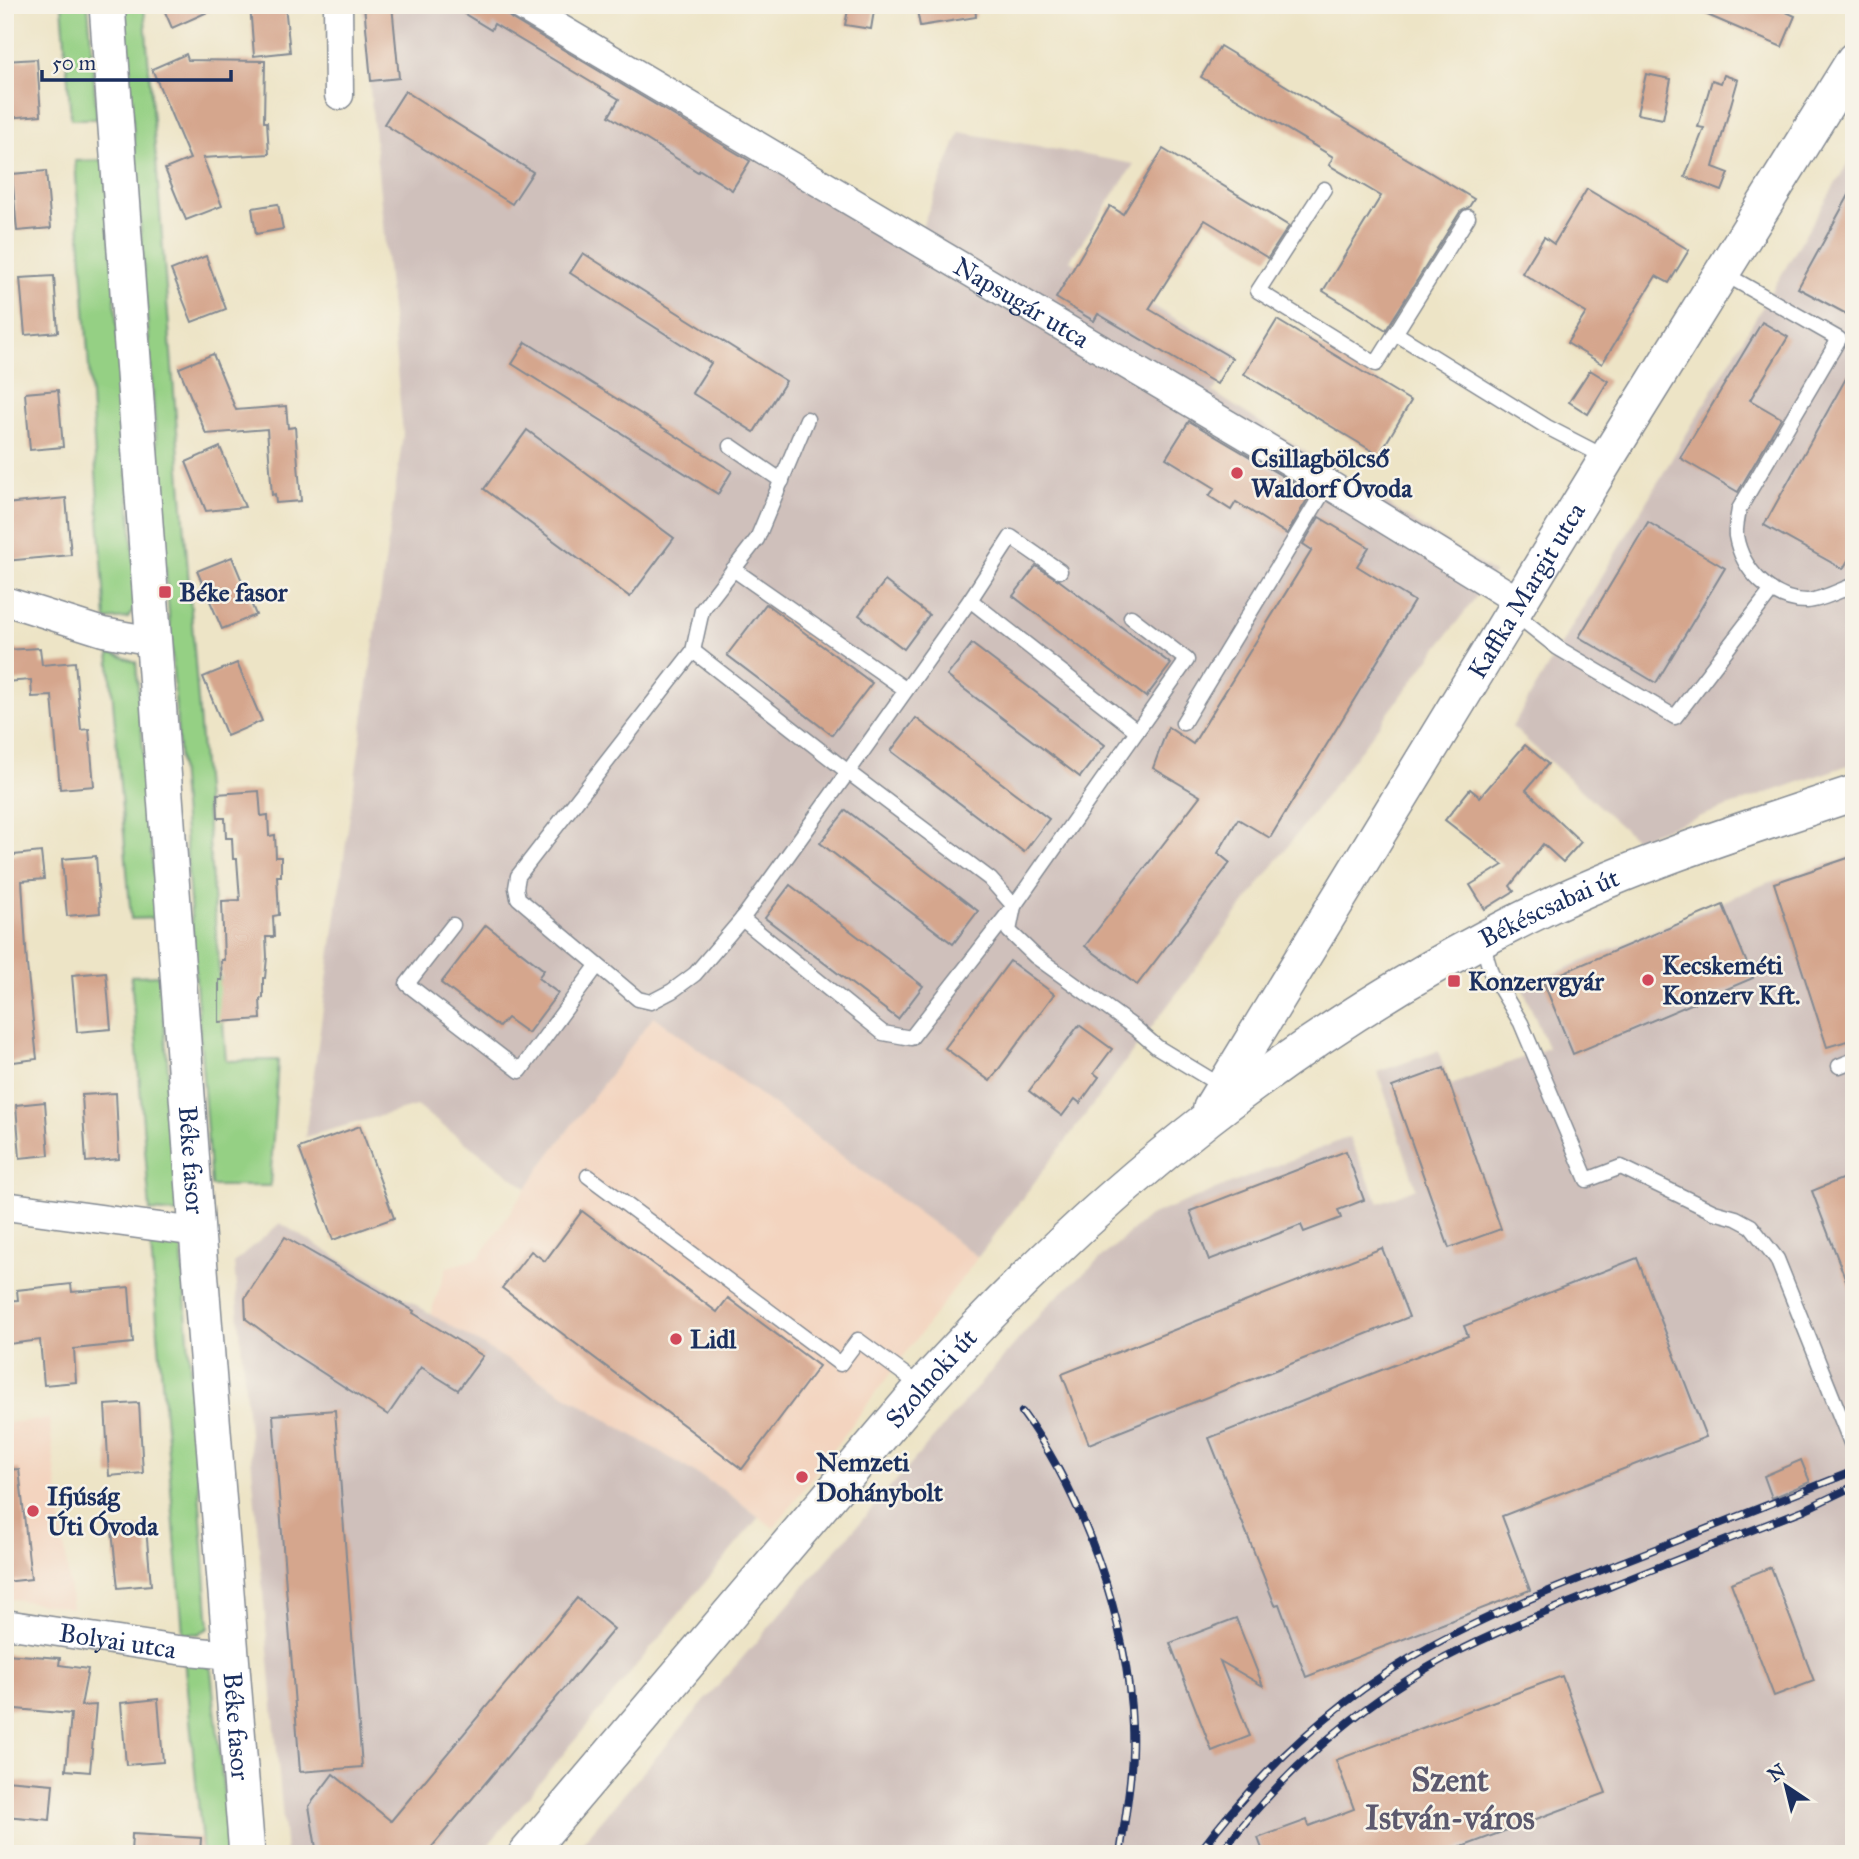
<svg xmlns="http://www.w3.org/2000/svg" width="1859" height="1859" viewBox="0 0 1859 1859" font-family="'IM FELL Great Primer',serif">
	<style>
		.built { fill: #f3d4bf }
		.industrial { fill: #cfc0bb }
		.green { fill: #95d084; stroke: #588071; stroke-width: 2 }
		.building { fill: #d5a68d }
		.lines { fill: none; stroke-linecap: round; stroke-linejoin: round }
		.service-casing { stroke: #848a92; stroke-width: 17 }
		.minor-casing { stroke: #848a92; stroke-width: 31 }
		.tertiary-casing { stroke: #848a92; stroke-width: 38 }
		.service { stroke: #fff; stroke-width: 14 }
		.minor { stroke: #fff; stroke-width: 28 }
		.tertiary { stroke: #fff; stroke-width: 35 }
		.rail-casing { stroke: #1b2f5e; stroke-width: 8 }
		.rail { stroke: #f7f3e8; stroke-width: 5; stroke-dasharray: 16; stroke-linecap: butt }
		.poi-dot { fill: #d1495b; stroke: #f7f3e8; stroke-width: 2.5 }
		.labels { text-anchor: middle; stroke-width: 5; stroke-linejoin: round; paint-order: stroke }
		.street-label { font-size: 26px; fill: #1b2f5e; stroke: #f7f3e8 }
		.poi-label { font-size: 26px; font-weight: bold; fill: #1b2f5e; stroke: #f7f3e8; text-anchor: start }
		.district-label { font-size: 33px; font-weight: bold; fill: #5c596e; stroke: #f7f3e8 }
	</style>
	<rect width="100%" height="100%" fill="#f7f3e8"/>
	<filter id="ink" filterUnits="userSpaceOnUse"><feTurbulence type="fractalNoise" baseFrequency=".0143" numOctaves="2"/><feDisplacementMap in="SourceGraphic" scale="14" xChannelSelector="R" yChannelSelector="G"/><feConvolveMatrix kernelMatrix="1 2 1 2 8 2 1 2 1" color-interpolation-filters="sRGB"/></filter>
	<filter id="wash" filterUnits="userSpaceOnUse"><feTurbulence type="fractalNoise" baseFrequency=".00686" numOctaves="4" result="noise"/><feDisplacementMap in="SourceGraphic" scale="28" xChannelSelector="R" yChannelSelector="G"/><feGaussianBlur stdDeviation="1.57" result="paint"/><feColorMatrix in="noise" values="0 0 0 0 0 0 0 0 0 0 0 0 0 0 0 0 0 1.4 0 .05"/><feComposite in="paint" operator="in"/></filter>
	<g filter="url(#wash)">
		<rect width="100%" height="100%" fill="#ede4c6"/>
		<g class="built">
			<polygon points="654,1015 978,1257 774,1528 725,1491 430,1315 447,1267 479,1258 544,1162"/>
			<polygon points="49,1419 72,1608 5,1598 5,1423"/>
		</g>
		<g class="industrial">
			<polygon points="362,5 520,5 914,246 960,132 1134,164 1070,260 1239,354 1213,392 1494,573 978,1257 654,1016 544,1162 527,1188 416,1106 305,1137 403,434"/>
			<polygon points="1854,153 1854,763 1635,839 1512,727"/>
			<polygon points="1854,855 1854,1854 572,1854 1052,1301 1149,1216 1349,1137 1379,1203 1416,1188 1378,1072 1438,1051 1451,1085 1548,1048 1522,987 1767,883"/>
			<polygon points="280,1223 725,1491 759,1517 481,1854 286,1854 234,1263"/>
		</g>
		<g class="green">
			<polygon points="62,5 88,5 97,119 71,119"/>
			<polygon points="124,5 144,5 226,1061 278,1060 270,1186 211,1186"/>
			<polygon points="105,160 137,604 128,618 106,620 75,161"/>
			<polygon points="109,652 136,662 157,918 131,919"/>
			<polygon points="160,975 180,1213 150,1211 131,976"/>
			<polygon points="150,1236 181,1242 209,1628 198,1634 183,1633"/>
			<polygon points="184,1658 203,1660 211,1670 230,1854 203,1854"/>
		</g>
		<g id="blocks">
			<g class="building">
				<polygon points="162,5 223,5 172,28"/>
				<polygon points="250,5 285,5 290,52 254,56"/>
				<polygon points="364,5 392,5 399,78 371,81"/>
				<polygon points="450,5 503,5 506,14 512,19 750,161 732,190 700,170 698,172 609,116 619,99 494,24 491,30"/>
				<polygon points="849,5 875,5 871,29 845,25"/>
				<polygon points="916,5 975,5 976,17 920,26"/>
				<polygon points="1684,5 1771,5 1795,16 1782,47"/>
				<polygon points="1220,46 1474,199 1469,207 1460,212 1386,330 1323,291 1381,196 1329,165 1333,157 1201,77"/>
				<polygon points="186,54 188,60 265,61 264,122 267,122 269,154 203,158 222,206 186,220 165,169 190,159 152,69"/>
				<polygon points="37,59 41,115 7,118 5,61"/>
				<polygon points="1646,74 1671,79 1663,119 1637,114"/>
				<polygon points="1724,75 1738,80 1713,167 1729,173 1722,191 1685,177 1704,128 1698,127 1712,80 1721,83"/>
				<polygon points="405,91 533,172 512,204 384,124"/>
				<polygon points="1163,149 1289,226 1268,258 1205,220 1149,309 1232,358 1217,384 1098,314 1094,321 1056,298 1110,206 1123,214"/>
				<polygon points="46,171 51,228 17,231 12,174"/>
				<polygon points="1854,186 1854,318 1798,288"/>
				<polygon points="1587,189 1689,250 1669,283 1656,276 1602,364 1567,343 1586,313 1522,273 1544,237 1554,244"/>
				<polygon points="278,204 283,229 256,234 252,208"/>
				<polygon points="583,253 786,381 754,432 692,393 711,363 570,273"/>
				<polygon points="206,256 226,309 192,322 171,270"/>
				<polygon points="54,276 58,332 25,335 20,278"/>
				<polygon points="1277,320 1411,401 1379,455 1244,374"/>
				<polygon points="1762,322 1788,337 1750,400 1781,418 1738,492 1680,458"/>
				<polygon points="526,342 732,471 718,494 512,364"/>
				<polygon points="213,354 236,410 286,406 288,428 295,427 301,501 276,503 275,494 272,495 267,429 206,434 179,368"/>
				<polygon points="1854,364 1854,550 1843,569 1764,525"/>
				<polygon points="1590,370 1608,381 1588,414 1569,402"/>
				<polygon points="58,390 63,447 30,450 25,393"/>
				<polygon points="1189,421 1311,493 1287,534 1236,502 1231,510 1209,496 1215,488 1166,458"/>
				<polygon points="527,430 674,538 630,597 484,489"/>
				<polygon points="220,447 245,507 206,511 186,462"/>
				<polygon points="66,498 71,555 5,561 5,504"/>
				<polygon points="1319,517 1369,547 1357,566 1414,601 1270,838 1238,819 1218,853 1230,863 1137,985 1085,946 1200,796 1153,768 1168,727 1193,744 1312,550 1303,544"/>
				<polygon points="1648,522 1725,568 1656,683 1579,637"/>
				<polygon points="232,557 256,615 222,629 197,571"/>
				<polygon points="1036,566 1060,581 1171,664 1146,697 1013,596"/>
				<polygon points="885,581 929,615 904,649 859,615"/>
				<polygon points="766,604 872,683 832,735 727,655"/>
				<polygon points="972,644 1105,745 1080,777 947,676"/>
				<polygon points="40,648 42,665 75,662 81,730 89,729 94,786 60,789 52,696 32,697 31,680 5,682 5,650"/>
				<polygon points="237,663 262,721 227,736 203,677"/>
				<polygon points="916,718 1049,819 1024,852 891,751"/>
				<polygon points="1525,745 1548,764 1526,790 1581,842 1563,862 1543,844 1510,886 1514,891 1485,909 1470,885 1503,865 1445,820 1470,789 1480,797"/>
				<polygon points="259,791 261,816 268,815 269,836 275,835 276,857 281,857 281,876 277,876 279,915 273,916 274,937 266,937 267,957 265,978 263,978 263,998 260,999 261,1019 219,1022 219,980 222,980 221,960 224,960 222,901 240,900 237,859 233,859 232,838 226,838 225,818 218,818 217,794"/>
				<polygon points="846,810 978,911 953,944 820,843"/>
				<polygon points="41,852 44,879 22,881 27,965 37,1059 5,1063 5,856"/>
				<polygon points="96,856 100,913 67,916 62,859"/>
				<polygon points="1854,856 1854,1039 1827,1047 1774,883"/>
				<polygon points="790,885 923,986 898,1019 765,918"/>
				<polygon points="1723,905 1753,978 1573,1054 1543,981"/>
				<polygon points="486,925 544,970 538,978 558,993 528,1033 507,1018 499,1027 441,983"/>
				<polygon points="1010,961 1054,994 990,1081 945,1048"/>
				<polygon points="106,972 111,1029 77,1032 72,975"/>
				<polygon points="1079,1025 1112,1049 1094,1073 1099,1077 1080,1103 1075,1099 1062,1116 1029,1091"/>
				<polygon points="1444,1068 1501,1229 1449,1248 1392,1087"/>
				<polygon points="116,1093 119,1159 86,1162 82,1095"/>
				<polygon points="45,1102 49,1155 20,1158 16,1105"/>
				<polygon points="360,1126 394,1218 333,1240 299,1148"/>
				<polygon points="1346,1151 1364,1200 1338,1210 1341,1218 1304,1232 1301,1225 1209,1260 1190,1211"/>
				<polygon points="1854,1174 1854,1296 1852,1296 1812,1191"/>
				<polygon points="582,1211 717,1312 728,1298 819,1366 742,1469 502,1288 531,1251 545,1261"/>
				<polygon points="285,1237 414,1311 413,1313 483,1356 458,1390 421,1367 388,1415 292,1353 246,1319 245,1298"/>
				<polygon points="1382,1248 1409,1317 1089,1444 1062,1374"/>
				<polygon points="1637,1258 1706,1437 1502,1516 1530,1590 1306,1677 1279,1604 1275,1605 1209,1438 1468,1336 1464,1326"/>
				<polygon points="71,1284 72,1292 129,1287 133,1343 74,1349 76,1382 44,1385 40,1340 9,1344 7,1324 5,1324 5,1301 18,1300 17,1290"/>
				<polygon points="139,1403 143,1473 109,1476 105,1405"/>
				<polygon points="335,1410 362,1767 300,1772 273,1415"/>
				<polygon points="1801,1460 1810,1482 1772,1498 1764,1476"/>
				<polygon points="19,1469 31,1579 5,1582 5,1470"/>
				<polygon points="146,1528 151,1585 118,1588 112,1531"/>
				<polygon points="1771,1567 1814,1681 1774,1696 1731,1583"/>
				<polygon points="577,1598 614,1629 426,1854 317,1854 309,1806 333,1774 391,1821"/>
				<polygon points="1236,1618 1263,1686 1220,1661 1250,1736 1212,1751 1170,1643"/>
				<polygon points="5,1654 60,1658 59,1665 88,1669 81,1706 96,1705 90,1772 66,1770 71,1714 5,1708"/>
				<polygon points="1562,1676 1606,1793 1443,1854 1264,1854 1258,1838 1307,1820 1309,1826 1354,1809 1336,1760"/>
				<polygon points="158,1699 163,1762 126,1765 121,1703"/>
				<polygon points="5,1780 53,1784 50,1820 5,1816"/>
				<polygon points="132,1834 201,1838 200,1854 131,1854"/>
			</g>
		</g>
	</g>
	<g filter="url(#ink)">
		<use href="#blocks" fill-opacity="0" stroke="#848a92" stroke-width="2"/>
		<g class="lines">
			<defs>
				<g id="service">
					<polyline points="1324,189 1258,291 1376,364 1468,217"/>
					<path d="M 1723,273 L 1839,339 L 1739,509 C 1738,517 1735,528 1736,536 C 1742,570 1772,601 1807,601 C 1822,600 1840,590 1854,585"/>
					<polyline points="1395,333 1547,427 1607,458"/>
					<polyline points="731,446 782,481"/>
					<polyline points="733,569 905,689"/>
					<polyline points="1060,571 1011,537 970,600 848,772 693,651 518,876 516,888 518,898 638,999 651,1002 672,991 695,974 742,919 848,772 990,879 1014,906 1009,931 1035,956 1135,1028 1157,1047 1223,1087"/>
					<polyline points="970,600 1137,731"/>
					<polyline points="1514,613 1558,648 1675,717 1772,590"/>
					<polyline points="693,651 702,610 757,539 807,419"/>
					<polyline points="1183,723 1328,484"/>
					<polyline points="742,919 883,1033 911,1038 1014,906 1187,660 1131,617"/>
					<polyline points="453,925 407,984 520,1071 597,966"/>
					<polyline points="1482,942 1491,973 1521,1023 1587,1180 1621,1167 1714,1212 1736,1218 1751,1226 1777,1259 1853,1448"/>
					<polyline points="1839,1066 1854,1060"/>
					<polyline points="588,1176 840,1364 858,1340 922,1387"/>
				</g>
				<g id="minor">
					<polyline points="338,5 339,95"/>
					<path id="s1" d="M 520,5 L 1328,484 L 1520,602"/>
					<polyline points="5,601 103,632 153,641"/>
					<polyline points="5,1206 197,1232"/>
					<path id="s2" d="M 5,1624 L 178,1650 L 231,1655"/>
				</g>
				<g id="tertiary">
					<path id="s3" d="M 107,5 L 197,1232 L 247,1854"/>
					<path id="s4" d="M 1211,1108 L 1607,458 L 1854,60"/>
					<path id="s5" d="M 526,1854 L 922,1387 C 1096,1192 1306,1023 1543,909 C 1643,861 1749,828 1854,793"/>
				</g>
			</defs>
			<use href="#service" class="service-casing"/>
			<use href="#minor" class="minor-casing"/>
			<use href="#tertiary" class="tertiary-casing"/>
			<use href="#service" class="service"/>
			<use href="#minor" class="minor"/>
			<use href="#tertiary" class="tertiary"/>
			<defs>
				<g id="rail">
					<path d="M 1022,1412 C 1084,1496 1128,1621 1132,1726 C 1134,1768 1126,1812 1120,1854"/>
					<path d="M 1198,1854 C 1261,1769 1340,1696 1433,1645 C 1495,1611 1561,1586 1627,1560 C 1703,1530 1778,1501 1854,1471"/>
					<path d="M 1220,1854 C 1279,1776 1357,1706 1443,1659 C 1498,1630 1556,1608 1614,1585 C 1678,1559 1742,1534 1806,1509 L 1854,1486"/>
				</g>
			</defs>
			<use href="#rail" class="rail-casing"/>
			<use href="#rail" class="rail"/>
		</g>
	</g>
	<g class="poi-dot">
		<circle cx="1237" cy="473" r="7"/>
		<rect x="158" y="585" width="14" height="14" rx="3.5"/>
		<circle cx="1648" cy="980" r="7"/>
		<rect x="1447" y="974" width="14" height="14" rx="3.5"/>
		<circle cx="676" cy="1339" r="7"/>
		<circle cx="802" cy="1477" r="7"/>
		<circle cx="33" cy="1511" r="7"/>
	</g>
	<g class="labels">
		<g class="street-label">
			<text dy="9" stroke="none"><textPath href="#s1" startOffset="583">Napsugár utca</textPath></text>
			<text dy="9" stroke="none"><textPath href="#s4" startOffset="606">Kaffka Margit utca</textPath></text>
			<text dy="9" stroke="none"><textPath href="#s5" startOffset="1407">Békéscsabai út</textPath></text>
			<text dy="9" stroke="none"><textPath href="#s3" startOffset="1158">Béke fasor</textPath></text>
			<text dy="9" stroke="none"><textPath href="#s5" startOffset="625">Szolnoki út</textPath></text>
			<text dy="9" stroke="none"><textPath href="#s2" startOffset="114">Bolyai utca</textPath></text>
			<text dy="9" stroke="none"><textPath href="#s3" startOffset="1726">Béke fasor</textPath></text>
		</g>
		<g class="poi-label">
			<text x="1251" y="467">Csillagbölcső<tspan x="1251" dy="30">Waldorf Óvoda</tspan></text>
			<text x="179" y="601">Béke fasor</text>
			<text x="1662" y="974">Kecskeméti<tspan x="1662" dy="30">Konzerv Kft.</tspan></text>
			<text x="1468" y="990">Konzervgyár</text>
			<text x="690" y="1348">Lidl</text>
			<text x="816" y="1471">Nemzeti<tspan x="816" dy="30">Dohánybolt</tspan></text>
			<text x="47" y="1505">Ifjúság<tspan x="47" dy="30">Úti Óvoda</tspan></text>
		</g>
		<g class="district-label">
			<text x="1450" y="1791">Szent<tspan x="1450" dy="38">István-város</tspan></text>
		</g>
	</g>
	<rect width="1859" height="1859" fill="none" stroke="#f7f3e8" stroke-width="28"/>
	<g transform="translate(1786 1786) rotate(325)" stroke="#f7f3e8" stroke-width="5" paint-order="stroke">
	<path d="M0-5L12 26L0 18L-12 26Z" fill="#1b2f5e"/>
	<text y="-10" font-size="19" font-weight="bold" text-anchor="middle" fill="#1b2f5e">N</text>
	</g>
	<path d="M42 70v10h189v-10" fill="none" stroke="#1b2f5e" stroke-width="3.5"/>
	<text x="52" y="70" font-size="21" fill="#1b2f5e" stroke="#f7f3e8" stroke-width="5" paint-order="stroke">50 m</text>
</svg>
